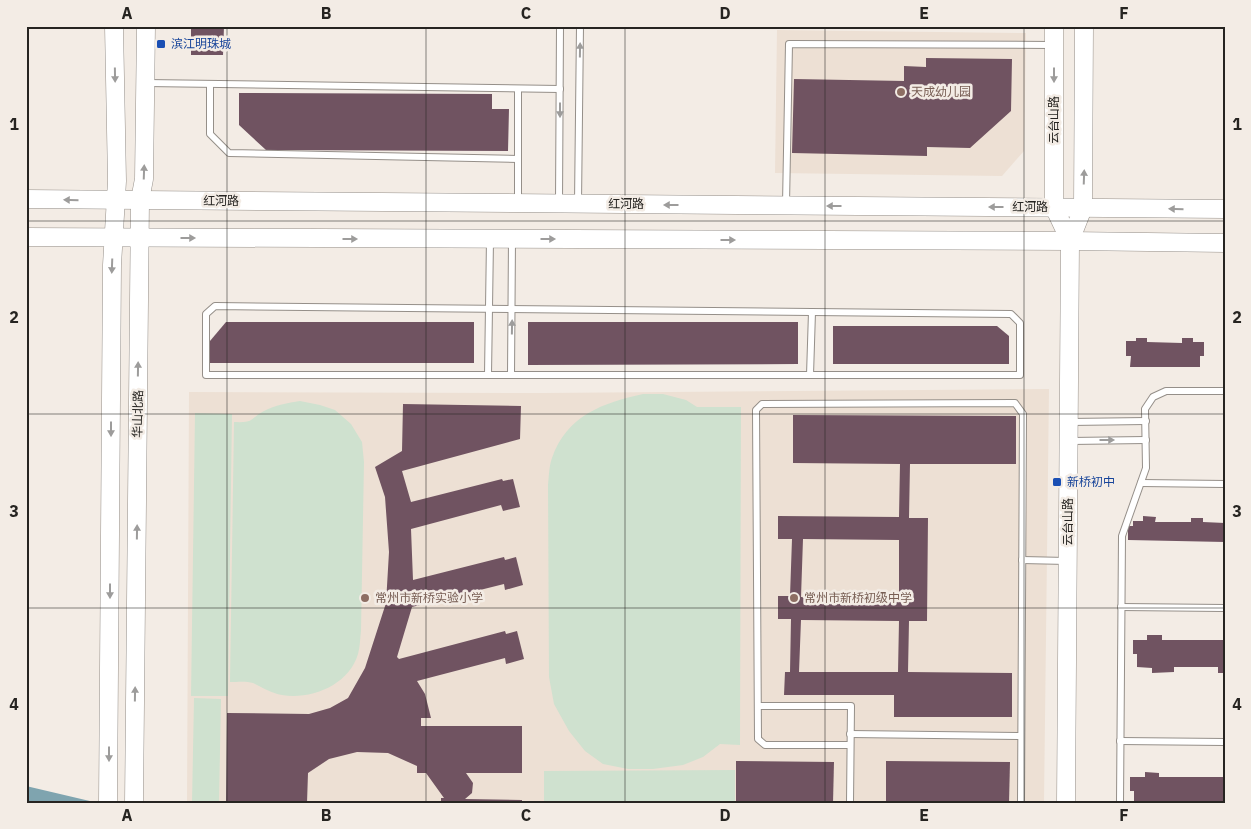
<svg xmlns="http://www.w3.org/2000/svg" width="1251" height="829" viewBox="0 0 1251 829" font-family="'IBM Plex Sans','Noto Sans SC',sans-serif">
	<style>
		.built { fill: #ede0d4 }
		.green { fill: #cfe1cf }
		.water { fill: #7fa4af }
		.building { fill: #705361; fill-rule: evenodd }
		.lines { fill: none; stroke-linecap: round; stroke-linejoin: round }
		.lane-casing { stroke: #958f89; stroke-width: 8 }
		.secondary-casing { stroke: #958f89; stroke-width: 19 }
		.lane { stroke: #fff; stroke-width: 6 }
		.secondary { stroke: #fff; stroke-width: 18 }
		.oneway { fill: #9d9c9b }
		.grid { fill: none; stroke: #262421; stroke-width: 1; stroke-opacity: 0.55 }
		.transit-dot { fill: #1a4fb4; stroke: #f3ece5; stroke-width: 2 }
		.education-dot { fill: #8d6e63; stroke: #f3ece5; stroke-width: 2 }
		.labels { text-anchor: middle; stroke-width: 5; stroke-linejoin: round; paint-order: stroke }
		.transit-label { font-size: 12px; fill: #164399; stroke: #f3ece5; text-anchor: start }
		.education-label { font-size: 12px; fill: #785e54; stroke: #f3ece5; text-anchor: start }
		.street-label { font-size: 12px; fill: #262421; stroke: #f3ece5 }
		.neatline { fill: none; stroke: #262421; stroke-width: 2 }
		.grid-label { font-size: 16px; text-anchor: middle; font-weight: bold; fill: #262421 }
	</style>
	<rect width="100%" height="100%" fill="#f3ece5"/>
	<g class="built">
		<polygon points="777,30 1026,33 1024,151 1002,176 775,173"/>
		<polygon points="1049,389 1044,803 187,803 189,392 543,393"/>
	</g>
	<g class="green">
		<path d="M 643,394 L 663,394 L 686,400 L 697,407 L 741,407 L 740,745 L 720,744 L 703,757 L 683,765 L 653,769 L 628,769 L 603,764 L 585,751 L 569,731 L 554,704 L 549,677 L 548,485 C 549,476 549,466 552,458 C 567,415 603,403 643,394 Z"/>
		<path d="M 300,401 L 320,405 L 335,410 L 351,424 L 362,442 L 364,462 L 361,631 C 360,639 360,647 358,654 C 349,685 311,700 282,695 C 271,693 263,688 253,683 C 247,681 237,682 230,682 L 234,422 C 255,423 249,419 264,411 C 275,405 288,403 300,401 Z"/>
		<polygon points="195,413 232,414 228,696 191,696"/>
		<polygon points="194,698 221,699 219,803 192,803"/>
		<polygon points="735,770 735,803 544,803 544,771"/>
	</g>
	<polygon class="water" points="26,786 94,802 97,803 26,803"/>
	<g class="building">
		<polygon points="191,26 224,26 223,55 191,55"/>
		<rect x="256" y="26" width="30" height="2"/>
		<polygon points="926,58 1012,59 1011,111 970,148 927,147 927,156 792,153 794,79 904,81 904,66 926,67"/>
		<polygon points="239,93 492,94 492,109 509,109 508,151 266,150 239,125"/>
		<polygon points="226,322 474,322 474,363 210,363 210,341"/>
		<polygon points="528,322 798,322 798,364 528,365"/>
		<polygon points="833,326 997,326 1009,336 1009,364 833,364"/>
		<polygon points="1136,338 1147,338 1147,342 1182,343 1182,338 1193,338 1193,342 1204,342 1204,356 1200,356 1200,367 1130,367 1131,356 1126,356 1126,341 1136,341"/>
		<polygon points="403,404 521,406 520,439 402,471 411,502 502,479 503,481 513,479 520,507 503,511 501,505 411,529 413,580 504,557 505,560 516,557 523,585 505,590 504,584 412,607 397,657 399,659 505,631 506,634 517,631 524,659 506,664 505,658 417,681 425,694 431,718 421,718 421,726 522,726 522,773 466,773 473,783 472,793 465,799 522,800 522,803 441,803 441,798 444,798 426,773 417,773 417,766 388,753 357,752 329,759 308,773 307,803 226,803 227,713 309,714 330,708 348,698 365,668 386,603 389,552 385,497 375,467 402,451"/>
		<path d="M 793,415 L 1016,416 L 1016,464 L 910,464 L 909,518 L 928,518 L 927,621 L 909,621 L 908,672 L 1012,673 L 1012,717 L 894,717 L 894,695 L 784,695 L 785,672 L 790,672 L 791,619 L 778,619 L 778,596 L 790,596 L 792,539 L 778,539 L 778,516 L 899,517 L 900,464 L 793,463 ZM 803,539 L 899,540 L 899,598 L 801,597 ZM 801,620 L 899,621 L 898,672 L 799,672 Z"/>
		<polygon points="1143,516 1156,517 1155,522 1191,522 1191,518 1203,518 1203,522 1225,523 1225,542 1128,540 1128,526 1133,526 1133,521 1143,521"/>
		<polygon points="1147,635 1162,635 1162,640 1225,640 1225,673 1218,673 1218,667 1174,667 1174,672 1152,673 1152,668 1137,667 1137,654 1133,654 1133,640 1147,640"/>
		<polygon points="736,761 834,762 833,803 736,803"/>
		<polygon points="886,761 1010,762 1009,803 886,803"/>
		<polygon points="1145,772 1159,773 1159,777 1223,777 1223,773 1225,773 1225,803 1134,803 1134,791 1130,791 1130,777 1145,777"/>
	</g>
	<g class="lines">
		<defs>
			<g id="lane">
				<polyline points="146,83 560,89"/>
				<polyline points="210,84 210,134 229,153 518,159"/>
				<polyline points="518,202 518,89"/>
				<polyline points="559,202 560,26"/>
				<polyline points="578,203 580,26"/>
				<polyline points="786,204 789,44 1052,45"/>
				<polygon points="215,306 1011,314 1020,323 1020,375 206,375 206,314"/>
				<polyline points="488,375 490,240"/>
				<polyline points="511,375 512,239"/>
				<polyline points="810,375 812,312"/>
				<polyline points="1069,422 1146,421"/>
				<polyline points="1070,441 1146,440"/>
				<polyline points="1141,483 1225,484"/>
				<polyline points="1022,560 1067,561"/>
				<polyline points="1121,607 1225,608"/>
				<polyline points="758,706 851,706 850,803"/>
				<polyline points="850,734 1021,736"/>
				<polyline points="1120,741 1225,742"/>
				<polyline points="850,745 765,745 758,739 756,410 762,404 1015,403 1023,414 1021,803"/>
				<polyline points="1120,803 1122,536 1146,468 1145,409 1153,397 1166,391 1225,391"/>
			</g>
			<g id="secondary">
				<polyline points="1054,26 1054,207 1070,241"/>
				<polyline points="26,199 1225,209"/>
				<polyline points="26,237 1070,241 1225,243"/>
				<polyline points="108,803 112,265 117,181 114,26"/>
				<polyline points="134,803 140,200 144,179 146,26"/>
				<polyline points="1066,803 1070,241 1083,208 1084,26"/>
			</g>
		</defs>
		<use href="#lane" class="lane-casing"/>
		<use href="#secondary" class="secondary-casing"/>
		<use href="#lane" class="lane"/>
		<use href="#secondary" class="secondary"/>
	</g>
	<defs><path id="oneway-solid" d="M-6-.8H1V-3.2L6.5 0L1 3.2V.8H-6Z" transform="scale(1.25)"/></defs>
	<g class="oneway">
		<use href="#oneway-solid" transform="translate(580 50) rotate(-89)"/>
		<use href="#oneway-solid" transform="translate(115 75) rotate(89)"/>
		<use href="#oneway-solid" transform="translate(1054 75) rotate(90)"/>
		<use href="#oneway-solid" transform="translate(560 110) rotate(90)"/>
		<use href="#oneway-solid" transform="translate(144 172) rotate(-88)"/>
		<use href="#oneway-solid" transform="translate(1084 177) rotate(-88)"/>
		<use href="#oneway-solid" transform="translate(71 200) rotate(-179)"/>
		<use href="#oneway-solid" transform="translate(671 205) rotate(-180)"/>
		<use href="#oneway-solid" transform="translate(834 206) rotate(-180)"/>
		<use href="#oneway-solid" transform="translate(996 207) rotate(-180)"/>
		<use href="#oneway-solid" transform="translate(1176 209) rotate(-179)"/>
		<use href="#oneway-solid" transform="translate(188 238)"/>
		<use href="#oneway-solid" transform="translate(350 239)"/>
		<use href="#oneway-solid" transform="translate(548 239)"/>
		<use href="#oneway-solid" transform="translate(728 240)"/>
		<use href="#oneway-solid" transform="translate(112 266) rotate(92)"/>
		<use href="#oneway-solid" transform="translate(512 327) rotate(-89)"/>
		<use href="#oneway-solid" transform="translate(138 369) rotate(-89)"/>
		<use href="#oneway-solid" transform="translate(111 429) rotate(90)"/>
		<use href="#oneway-solid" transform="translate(1107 440)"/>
		<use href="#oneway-solid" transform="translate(137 532) rotate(-89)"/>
		<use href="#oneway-solid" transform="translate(110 591) rotate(90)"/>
		<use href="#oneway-solid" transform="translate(135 694) rotate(-89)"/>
		<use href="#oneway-solid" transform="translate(109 754) rotate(90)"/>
	</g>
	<path class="grid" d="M 227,26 L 227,803M 426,26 L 426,803M 625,26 L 625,803M 825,26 L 825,803M 1024,26 L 1024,803M 26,221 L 1225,221M 26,414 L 1225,414M 26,608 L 1225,608"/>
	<g class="transit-dot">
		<rect x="156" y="39" width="10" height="10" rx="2.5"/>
		<rect x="1052" y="477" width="10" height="10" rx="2.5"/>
	</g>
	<g class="education-dot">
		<circle cx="901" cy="92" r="5"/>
		<circle cx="365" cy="598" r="5"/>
		<circle cx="794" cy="598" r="5"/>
	</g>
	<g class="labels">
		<g class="transit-label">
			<text x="171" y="48">滨江明珠城</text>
			<text x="1067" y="486">新桥初中</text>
		</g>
		<g class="education-label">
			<text x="911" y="96">天成幼儿园</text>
			<text x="375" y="602">常州市新桥实验小学</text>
			<text x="804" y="602">常州市新桥初级中学</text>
		</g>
		<g class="street-label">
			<text transform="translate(1054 120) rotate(-90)" y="4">云台山路</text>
			<text x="221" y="205">红河路</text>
			<text x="626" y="208">红河路</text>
			<text x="1030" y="211">红河路</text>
			<text transform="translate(138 414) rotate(-89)" y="4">华山北路</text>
			<text transform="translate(1068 522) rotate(-90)" y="4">云台山路</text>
		</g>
	</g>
	<rect width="1251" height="829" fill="none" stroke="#f3ece5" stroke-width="55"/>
	<rect x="28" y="28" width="1196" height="774" class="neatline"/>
	<g class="grid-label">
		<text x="127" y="19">A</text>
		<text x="326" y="19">B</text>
		<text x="526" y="19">C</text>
		<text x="725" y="19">D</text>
		<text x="924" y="19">E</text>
		<text x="1124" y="19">F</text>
		<text x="14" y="130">1</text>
		<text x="1237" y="130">1</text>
		<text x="14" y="323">2</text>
		<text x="1237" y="323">2</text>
		<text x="14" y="517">3</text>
		<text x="1237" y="517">3</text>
		<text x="14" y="710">4</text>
		<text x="1237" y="710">4</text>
		<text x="127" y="821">A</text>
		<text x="326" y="821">B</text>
		<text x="526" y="821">C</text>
		<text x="725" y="821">D</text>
		<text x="924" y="821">E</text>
		<text x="1124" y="821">F</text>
	</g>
</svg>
